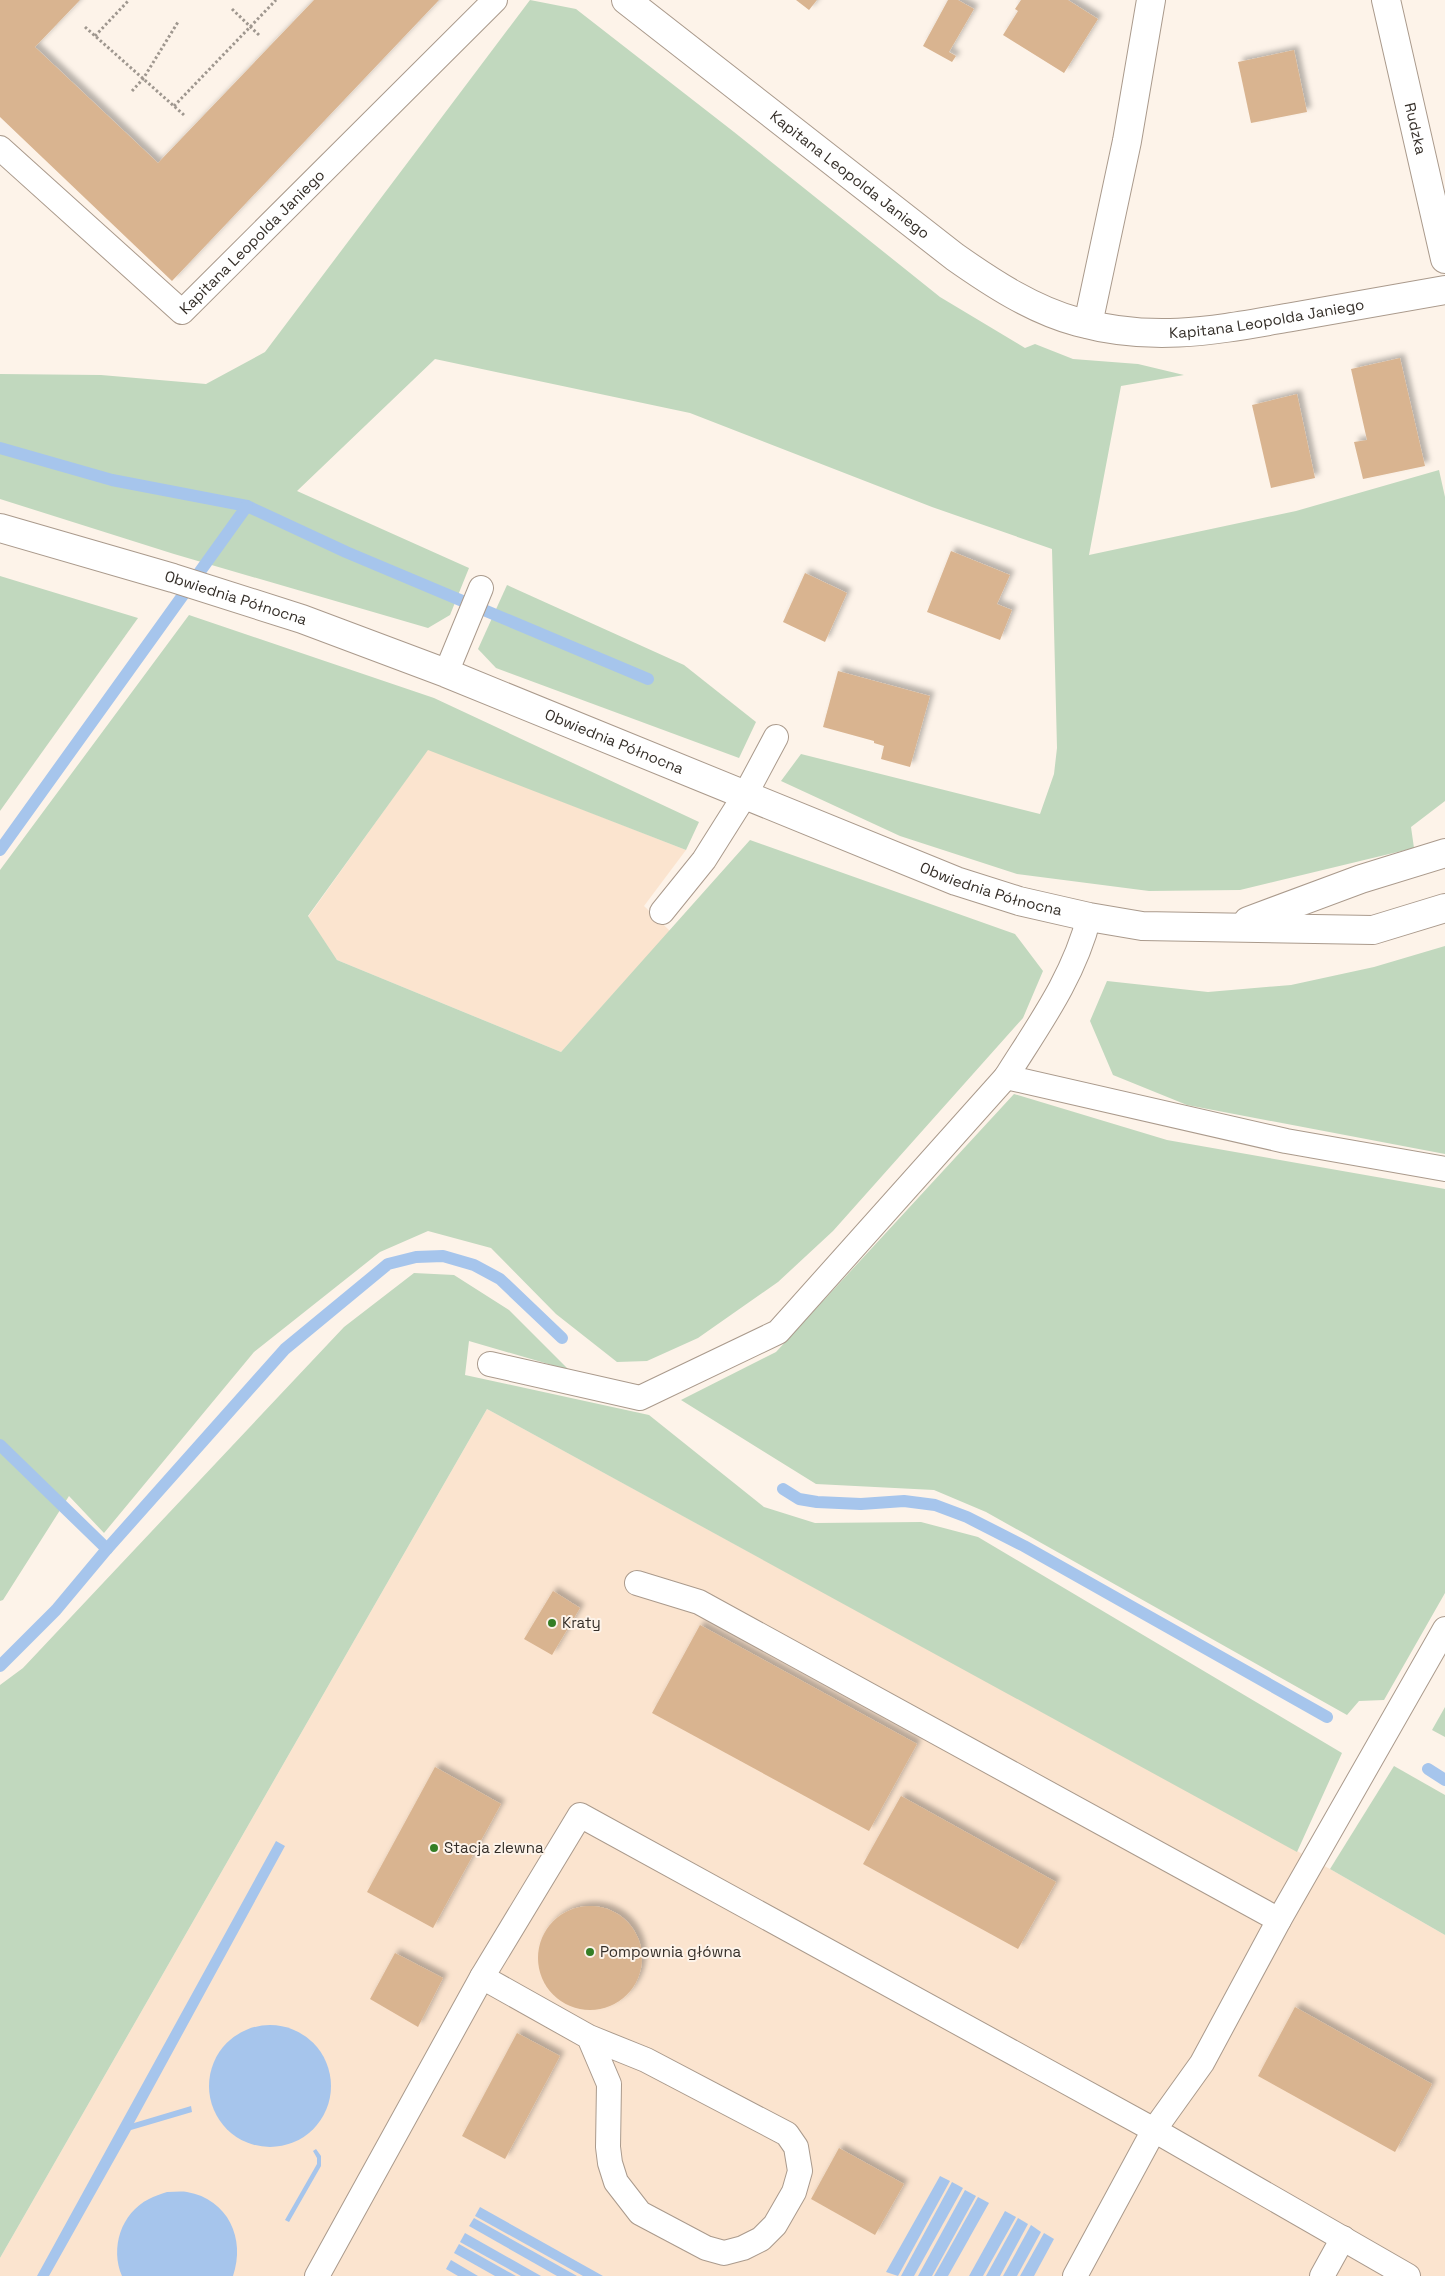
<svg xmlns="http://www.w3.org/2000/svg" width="1445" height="2276" viewBox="0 0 1445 2276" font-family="'Space Grotesk',sans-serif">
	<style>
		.built { fill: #fbe4cf }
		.green { fill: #c1d8be }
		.water { fill: #a6c5ec }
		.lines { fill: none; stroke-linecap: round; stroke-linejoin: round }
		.stream { stroke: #a6c5ec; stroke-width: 12 }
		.building { fill: #d9b490; filter: url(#shadow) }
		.service-casing { stroke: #aa9a8c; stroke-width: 26 }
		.minor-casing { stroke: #aa9a8c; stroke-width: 30 }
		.secondary-casing { stroke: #aa9a8c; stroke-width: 30 }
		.path { stroke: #9f978f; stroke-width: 3; stroke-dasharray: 2.5 2.5; stroke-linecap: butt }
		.service { stroke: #fff; stroke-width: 24 }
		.minor { stroke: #fff; stroke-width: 28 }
		.secondary { stroke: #fff; stroke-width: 28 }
		.poi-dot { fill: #347e25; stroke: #fdf3e9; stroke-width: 2 }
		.labels { text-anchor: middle; stroke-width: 4; stroke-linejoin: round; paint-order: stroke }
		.street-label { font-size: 15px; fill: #342e28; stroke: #fdf3e9 }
		.poi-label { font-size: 15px; fill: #342e28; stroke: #fdf3e9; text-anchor: start }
	</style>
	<defs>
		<filter id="shadow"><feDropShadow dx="4.5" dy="-4.5" stdDeviation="2.5" flood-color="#0004"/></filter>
	</defs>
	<rect width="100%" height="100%" fill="#fdf3e9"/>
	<g class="built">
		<polygon points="428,749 686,850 644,906 670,931 561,1052 337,960 308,917"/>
		<polygon points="487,1409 1330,1869 1445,1935 1445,2276 0,2276 0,2258"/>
	</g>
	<g class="green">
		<polygon points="530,0 576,9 734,132 940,297 1025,348 1035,344 1073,359 1138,364 1184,375 1121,386 1089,555 1296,511 1439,470 1445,497 1445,801 1411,827 1414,848 1240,890 1149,891 1017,874 900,836 781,781 801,754 1040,814 1054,774 1057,748 1052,549 932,507 690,413 435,359 297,491 469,568 450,615 428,628 174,554 0,499 0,374 101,375 206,384 265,352"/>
		<polygon points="0,576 138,618 0,811"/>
		<polygon points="507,585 684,665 756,722 739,758 496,668 478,649"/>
		<polygon points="189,615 434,698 699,822 686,850 428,750 308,916 337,960 561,1052 750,840 1015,934 1043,971 1023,1018 833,1231 778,1282 698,1338 647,1361 617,1362 556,1314 491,1248 428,1231 380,1252 254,1352 104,1533 69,1496 3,1600 0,1601 0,870"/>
		<polygon points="1445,946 1445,1154 1187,1105 1113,1075 1090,1021 1107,981 1208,992 1291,985 1374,967"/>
		<polygon points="1014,1094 1167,1140 1445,1189 1445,1593 1384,1700 1359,1701 1347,1715 986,1512 934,1490 816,1484 681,1400 776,1352"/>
		<polygon points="414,1273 454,1275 509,1310 569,1370 469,1341 465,1375 649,1415 764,1507 815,1523 921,1522 978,1537 1342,1753 1297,1852 487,1409 0,2258 0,1685 23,1668 344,1327"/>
		<polygon points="1445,1707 1445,1737 1432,1730"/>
		<polygon points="1394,1766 1445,1795 1445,1935 1330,1869"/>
	</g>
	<g class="water">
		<polygon points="276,1841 285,1846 134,2123 191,2106 192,2112 131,2130 49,2276 37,2276"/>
		<circle cx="270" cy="2086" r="61"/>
		<polygon points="316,2149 321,2156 321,2166 289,2222 285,2220 317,2164 317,2158 313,2151"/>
		<polygon points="940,2176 950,2181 898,2276 886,2272"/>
		<polygon points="952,2182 963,2188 914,2276 901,2276"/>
		<polygon points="965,2190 976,2196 932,2276 918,2276"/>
		<path d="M 167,2192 C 174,2192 181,2191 187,2192 C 228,2199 246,2239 233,2276 L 122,2276 C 110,2248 121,2213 149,2199 C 154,2196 161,2194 167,2192 Z"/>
		<polygon points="978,2197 989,2203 948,2276 934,2276"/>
		<polygon points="480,2207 603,2276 583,2276 475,2216"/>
		<polygon points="1005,2211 1016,2217 983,2276 969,2276"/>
		<polygon points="474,2218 577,2276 557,2276 469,2226"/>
		<polygon points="1018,2218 1028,2224 1000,2276 986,2276"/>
		<polygon points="1031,2225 1041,2232 1017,2276 1003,2276"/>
		<polygon points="465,2233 541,2276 521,2276 460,2242"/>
		<polygon points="1044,2233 1054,2239 1034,2276 1020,2276"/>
		<polygon points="459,2244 516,2276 495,2276 454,2253"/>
		<polygon points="451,2260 478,2276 458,2276 446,2269"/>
	</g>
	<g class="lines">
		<g class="stream">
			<polyline points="0,448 112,480 247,506 346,552 648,679"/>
			<polyline points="0,850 247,506"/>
			<polyline points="0,1445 107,1549"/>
			<polyline points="783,1489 799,1499 817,1502 861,1504 904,1501 935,1505 967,1517 1024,1546 1327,1717"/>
			<polyline points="0,1666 56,1610 107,1549 285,1349 388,1264 416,1257 443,1256 474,1265 500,1279 562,1338"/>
			<polyline points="1428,1769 1445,1780"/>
		</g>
	</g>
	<g class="building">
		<polygon points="0,0 80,0 35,47 158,163 314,0 439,0 172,281 0,117"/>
		<polygon points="796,0 817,0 809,10"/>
		<polygon points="948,0 958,0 974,9 949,52 956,56 952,62 923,46"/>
		<polygon points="1021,0 1068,0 1098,19 1064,73 1003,35 1018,11 1015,9"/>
		<polygon points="1294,50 1307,112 1251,123 1238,62"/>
		<polygon points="1400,358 1425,466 1363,479 1354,442 1367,440 1351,369"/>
		<polygon points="1297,394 1315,478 1271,488 1252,405"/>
		<polygon points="951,551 1010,575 997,604 1012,610 1000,640 927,612"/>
		<polygon points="805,573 847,593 825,642 783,622"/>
		<polygon points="838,671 930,696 910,767 881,759 884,746 874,743 874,741 823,727"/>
		<polygon points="553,1591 580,1608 552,1655 524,1639"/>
		<polygon points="700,1625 917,1744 869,1831 652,1713"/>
		<polygon points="435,1767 501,1804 433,1928 367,1892"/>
		<polygon points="901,1796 1056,1882 1018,1949 863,1864"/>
		<circle cx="590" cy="1958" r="52"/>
		<polygon points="395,1953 443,1978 418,2027 370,1999"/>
		<polygon points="1295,2007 1432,2084 1395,2152 1258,2076"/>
		<polygon points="517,2033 560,2056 505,2159 462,2136"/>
		<polygon points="839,2148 904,2184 875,2235 811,2199"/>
	</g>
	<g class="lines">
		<defs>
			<g id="service">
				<path id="s1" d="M 0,148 L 182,312 L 495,0"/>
				<polyline points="446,673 481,588"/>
				<polyline points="662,912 704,860 745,795 776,737"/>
				<path d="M 1089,917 C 1074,977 1038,1026 1006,1077 L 1286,1141 L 1445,1169"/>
				<polyline points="490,1364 640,1398 778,1332 1006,1077"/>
				<polyline points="637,1583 699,1602 1279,1920"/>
				<polyline points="482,1977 589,2037 646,2060 787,2134 796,2147 800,2171 794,2192 775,2225 761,2239 743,2248 724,2253 706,2248 640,2213 616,2182 610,2163 608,2147 609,2084 589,2037"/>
				<polyline points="317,2276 482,1977 580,1815 1154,2130 1408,2276"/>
				<polyline points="1075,2276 1154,2130 1202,2063 1279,1920 1445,1629"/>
				<polyline points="1322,2276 1343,2238"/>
			</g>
			<g id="minor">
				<path id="s2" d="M 626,0 L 955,257 C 992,283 1033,310 1078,322 C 1155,343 1216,330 1292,317 C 1343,308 1394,299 1445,290"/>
				<polyline points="1088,324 1127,141 1151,0"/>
			</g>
			<g id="secondary">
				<path id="s3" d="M 1386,0 L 1445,259"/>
				<path id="s4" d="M 0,528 L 173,578 L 302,619 L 446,673 L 956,881 L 1019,901 L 1089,917 L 1142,926 L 1373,930 L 1445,908"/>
				<polyline points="1248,921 1361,879 1445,853"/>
			</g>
		</defs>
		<use href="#service" class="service-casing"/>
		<use href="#minor" class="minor-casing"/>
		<use href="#secondary" class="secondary-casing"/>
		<g class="path">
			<polyline points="232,9 260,36"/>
			<polyline points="85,27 184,115"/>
			<polyline points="95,36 129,0"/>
			<polyline points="132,91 143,79 178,22"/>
			<polyline points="174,106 276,0"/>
		</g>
		<use href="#service" class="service"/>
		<use href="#minor" class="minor"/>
		<use href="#secondary" class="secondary"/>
	</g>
	<g class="poi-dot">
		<circle cx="552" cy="1623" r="5"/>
		<circle cx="434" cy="1848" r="5"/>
		<circle cx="590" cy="1952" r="5"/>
	</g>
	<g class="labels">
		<g class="street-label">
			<text dy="5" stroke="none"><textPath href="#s3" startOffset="132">Rudzka</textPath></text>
			<text dy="5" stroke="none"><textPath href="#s2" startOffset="284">Kapitana Leopolda Janiego</textPath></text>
			<text dy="5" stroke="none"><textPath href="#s1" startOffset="344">Kapitana Leopolda Janiego</textPath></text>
			<text dy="5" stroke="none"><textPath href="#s2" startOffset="748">Kapitana Leopolda Janiego</textPath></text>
			<text dy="5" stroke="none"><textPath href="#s4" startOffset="246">Obwiednia Północna</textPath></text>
			<text dy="5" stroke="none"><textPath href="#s4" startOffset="651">Obwiednia Północna</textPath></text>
			<text dy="5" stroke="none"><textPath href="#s4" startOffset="1056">Obwiednia Północna</textPath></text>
		</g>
		<g class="poi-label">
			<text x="562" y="1628">Kraty</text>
			<text x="444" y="1853">Stacja zlewna</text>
			<text x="600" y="1957">Pompownia główna</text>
		</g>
	</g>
</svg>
